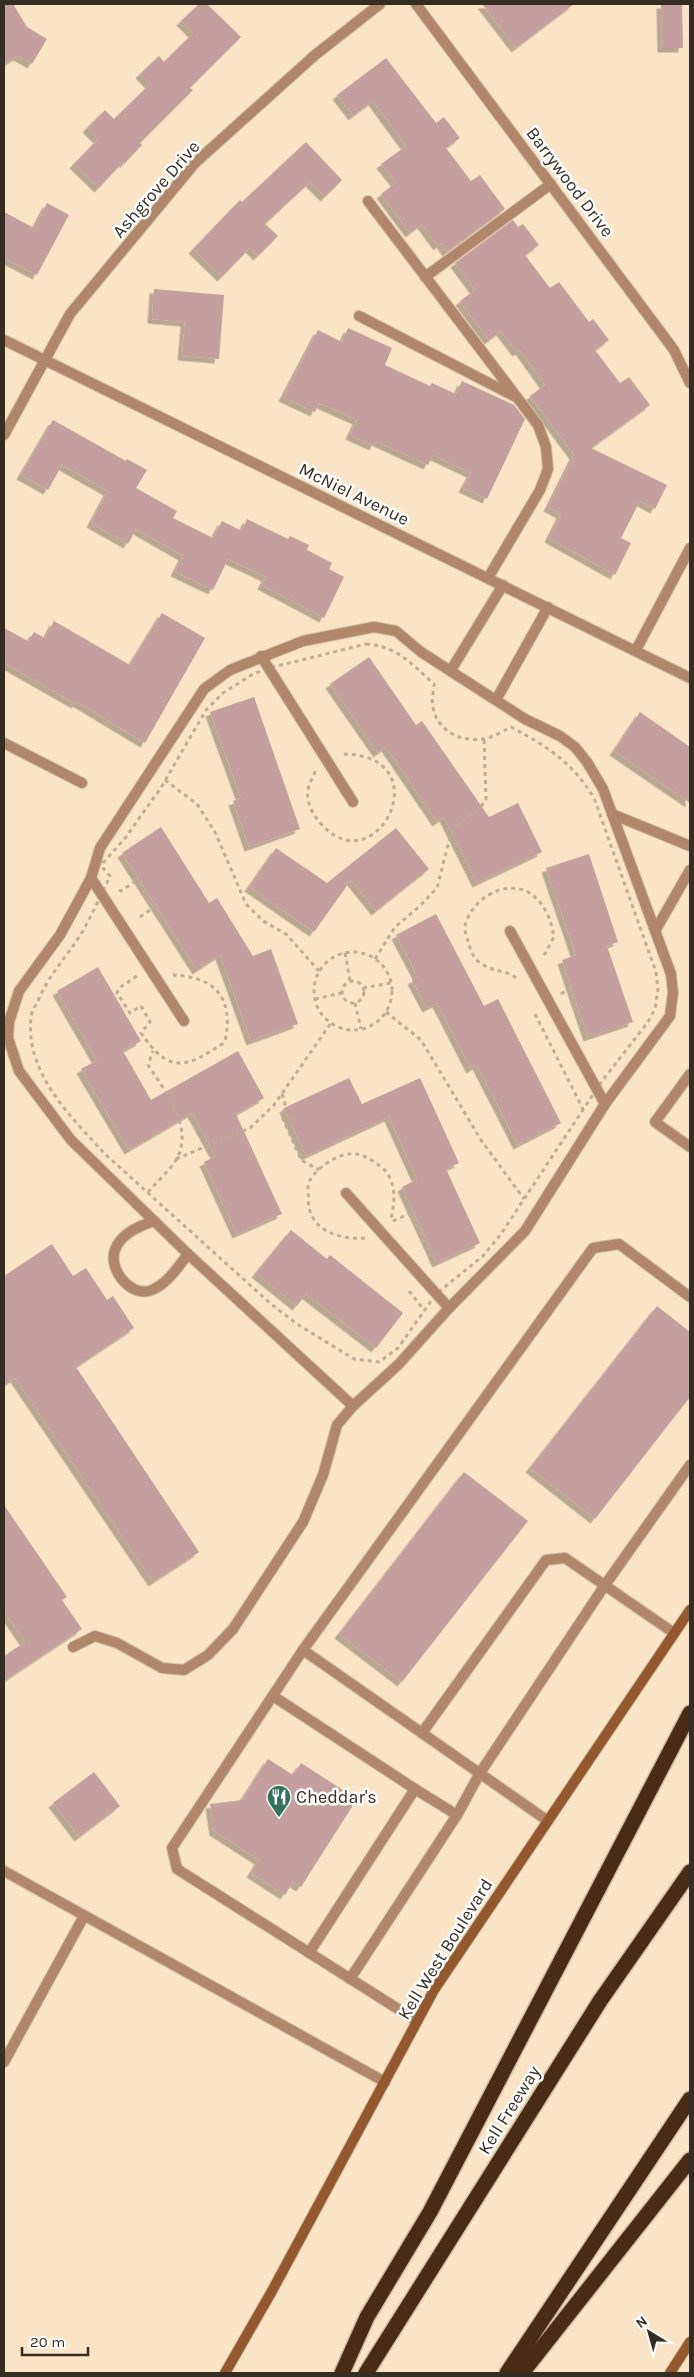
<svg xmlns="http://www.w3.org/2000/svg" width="694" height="2377" viewBox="0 0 694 2377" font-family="Karla,sans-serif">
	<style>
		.building { fill: #c59f9d; filter: url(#shadow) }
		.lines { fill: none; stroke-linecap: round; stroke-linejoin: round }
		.service-casing { stroke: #d2bfa4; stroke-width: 12 }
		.minor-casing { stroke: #d2bfa4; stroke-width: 12 }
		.tertiary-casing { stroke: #d2bfa4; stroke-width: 12 }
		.secondary-casing { stroke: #d2bfa4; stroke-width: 12 }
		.motorway-casing { stroke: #d2bfa4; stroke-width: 18 }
		.path { stroke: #bead93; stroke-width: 3; stroke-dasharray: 4 4; stroke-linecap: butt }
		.service { stroke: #b1876c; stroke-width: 10 }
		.minor { stroke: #b1876c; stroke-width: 10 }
		.tertiary { stroke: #b1876c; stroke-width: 10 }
		.secondary { stroke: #93582d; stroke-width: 10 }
		.motorway { stroke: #4a2c16; stroke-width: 15 }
		.labels { text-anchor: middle; stroke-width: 5; stroke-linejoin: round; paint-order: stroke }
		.street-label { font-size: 18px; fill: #352d21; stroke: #fff }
		.poi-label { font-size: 18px; fill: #352d21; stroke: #fff; text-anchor: start }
	</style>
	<defs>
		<filter id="shadow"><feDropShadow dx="-4.5" dy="4.5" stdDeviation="0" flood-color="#0004"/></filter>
	</defs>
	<rect width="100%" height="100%" fill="#f9e4c5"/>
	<g class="building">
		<polygon points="4,4 13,4 27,27 47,39 32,64 18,56 4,64"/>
		<polygon points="199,4 207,4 241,37 190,88 193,90 140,143 142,145 124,164 123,162 99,188 74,164 98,139 87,128 105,110 114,119 150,84 140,74 159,56 164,62 193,33 181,21"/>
		<polygon points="482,4 574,4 516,48"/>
		<polygon points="661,4 682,4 683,48 662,48"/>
		<polygon points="386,58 436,123 444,117 460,138 446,148 471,181 480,175 505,209 447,252 441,243 438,246 422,224 410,233 381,194 396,183 381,164 406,146 373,101 353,116 337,95"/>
		<polygon points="306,142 342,180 325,197 310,182 265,224 278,236 258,256 250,248 222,277 193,249 240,200 242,202"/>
		<polygon points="47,203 69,215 37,275 4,258 4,212 34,228"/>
		<polygon points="513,220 518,227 523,224 539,245 525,255 550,288 559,282 589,322 593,319 609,340 595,350 620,383 629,377 650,405 591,448 667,485 655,509 640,501 621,538 631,543 615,575 549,538 561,514 548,507 574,455 530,396 545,385 520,350 517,352 501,331 489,340 460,301 475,290 455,263"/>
		<polygon points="154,289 224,295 219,359 182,356 185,322 152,319"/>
		<polygon points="348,328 392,348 385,365 430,386 432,383 456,394 462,381 514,405 525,419 487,499 463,488 471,473 433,455 428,465 376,441 374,446 350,435 357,420 319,403 315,412 283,397 318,330 342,342"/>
		<polygon points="53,420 126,461 127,459 147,470 136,488 177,511 173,518 213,538 222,521 242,531 247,519 288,539 290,536 309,545 307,550 332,563 329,569 344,577 324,618 262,585 266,577 228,559 213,590 175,572 183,556 136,529 128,544 91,523 108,491 62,465 48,490 21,475"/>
		<polygon points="162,613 205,638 145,743 77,702 76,704 4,663 4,628 28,641 34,632 45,638 54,621 130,665"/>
		<polygon points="369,657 416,725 422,721 489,817 518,803 542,852 477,883 444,817 437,822 386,747 378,753 330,684"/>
		<polygon points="254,697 300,829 249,847 233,801 241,798 210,712"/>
		<polygon points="640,712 690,747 690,803 614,751"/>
		<polygon points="161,827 209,903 217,898 253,956 271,949 298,1024 251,1041 220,955 197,970 122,853"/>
		<polygon points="396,828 429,869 376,911 351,880 314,932 249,887 276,848 327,883"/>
		<polygon points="589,854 618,942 607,946 633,1022 588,1037 562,960 576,955 546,868"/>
		<polygon points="436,914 484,1006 498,999 561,1123 518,1145 477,1065 471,1069 437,1003 427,1008 412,980 418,977 396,935"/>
		<polygon points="98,967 141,1041 123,1051 151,1100 238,1051 264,1098 236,1114 282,1214 237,1234 204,1162 216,1156 192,1113 129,1150 81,1069 97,1060 57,991"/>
		<polygon points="349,1078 362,1104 420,1078 459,1163 446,1169 480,1243 437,1263 402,1187 417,1179 389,1117 306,1156 284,1108"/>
		<polygon points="291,1230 327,1259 330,1255 403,1313 376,1348 306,1294 297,1306 256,1273"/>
		<polygon points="52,1244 73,1276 86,1268 107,1300 113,1296 134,1328 76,1367 199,1552 153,1582 15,1378 4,1385 4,1276"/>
		<polygon points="657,1306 690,1332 690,1397 595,1519 530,1468"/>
		<polygon points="464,1472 528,1521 402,1682 339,1634"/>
		<polygon points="4,1505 67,1597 62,1600 82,1629 4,1681 4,1656 25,1642 4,1611"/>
		<polygon points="268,1759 293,1775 301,1763 357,1799 301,1887 293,1882 285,1895 251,1873 259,1860 214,1831 210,1804 242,1800"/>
		<polygon points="94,1772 120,1806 79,1837 53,1803"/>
	</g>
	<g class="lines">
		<defs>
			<g id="service">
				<polyline points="368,201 538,425 546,447 548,469 540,490 488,578"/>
				<polyline points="425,277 551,184"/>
				<polyline points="359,316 516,397"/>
				<polyline points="690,1074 655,1122 690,1147"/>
				<polyline points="303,1650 548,1821"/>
				<polyline points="273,1696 415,1789 309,1953"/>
				<polyline points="422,1733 546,1560 565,1558 674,1633"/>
				<polyline points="415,1789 457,1815"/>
				<polyline points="4,1871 385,2082"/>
				<polyline points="350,1979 457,1815 480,1773 605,1585 690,1465"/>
				<polyline points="417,2021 177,1869 172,1848 303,1650 593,1248 619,1244 690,1297"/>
				<polyline points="4,2062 84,1916"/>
			</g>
			<g id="minor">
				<polyline points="416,4 674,350 690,383"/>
				<polyline points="4,435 70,314 195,163 315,55 380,4"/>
				<polyline points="636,650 690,548"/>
				<polyline points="261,656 353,802"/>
				<polyline points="451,670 503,585"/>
				<polyline points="496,700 548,607"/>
				<polyline points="4,743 82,783"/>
				<polyline points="612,814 690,846"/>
				<polyline points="91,878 184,1021"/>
				<polyline points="510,931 605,1104"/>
				<polyline points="655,931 690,870"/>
				<polyline points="346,1193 449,1308"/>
				<path d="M 154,1221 C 139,1226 120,1234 115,1250 C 108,1268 129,1296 149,1291 C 166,1286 178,1267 188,1254"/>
				<polyline points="73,1647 95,1636 117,1643 162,1668 184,1670 208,1655 233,1629 303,1522 323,1475 337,1425 353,1406 399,1364 449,1308 525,1231 605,1104 670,1016 673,993 671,974 603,789 587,762 575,747 560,736 525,719 421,652 396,631 374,627 303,641 230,670 204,689 100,848 91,878 60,935 19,991 9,1022 8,1038 19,1071 71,1140 188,1254 353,1406"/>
			</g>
			<polyline id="tertiary" points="4,340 690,678"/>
			<g id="secondary">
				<polyline points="225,2373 272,2291 434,1990 690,1610"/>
				<polyline points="670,2373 690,2342"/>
			</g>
			<g id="motorway">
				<polyline points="342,2373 367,2317 430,2212 690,1713"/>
				<polyline points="366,2373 600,2001 690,1872"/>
				<polyline points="507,2373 690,2099"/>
				<polyline points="522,2373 690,2160"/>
			</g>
		</defs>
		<use href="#service" class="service-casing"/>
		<use href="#minor" class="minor-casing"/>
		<use href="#tertiary" class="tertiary-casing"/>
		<use href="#secondary" class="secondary-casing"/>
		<use href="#motorway" class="motorway-casing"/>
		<g class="path">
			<path d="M 366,644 C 397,646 412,664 434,684 C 434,691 431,700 433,707 C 437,731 460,742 483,739 C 492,738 503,731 511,727 C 548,747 572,762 594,798 L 656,972 L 658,989 L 655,1009 L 648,1022 L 602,1081 L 501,1234 L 483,1256 L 436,1294 L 398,1348 L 379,1362 L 354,1359 L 297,1324 L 271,1304 L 105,1154 C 71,1117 25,1073 31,1018 C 31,1013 35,1006 38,1001 C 49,974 66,958 81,934 C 92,915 101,895 110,876 L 103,868 L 103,863 L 126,837 L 162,786 L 206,710 L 223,693 L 253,674 L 269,668 Z"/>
			<path d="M 315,771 C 314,776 311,780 309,785 C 304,802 314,818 326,829 C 381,879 440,753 341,754"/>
			<polyline points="165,780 197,804 215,832 246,904 263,921 286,934 319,971"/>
			<polyline points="119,890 121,891 136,881 153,908 137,919"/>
			<circle cx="353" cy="991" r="39"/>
			<polyline points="345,953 350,981"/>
			<polyline points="375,959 395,927 420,906 437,888 449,841 456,826 480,808 486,799 484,739"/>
			<path d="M 137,976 L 119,988 L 117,993 L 130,1013 L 141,1006 L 150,1022 L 141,1033 C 170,1075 186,1068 225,1042 C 234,998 216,977 173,975"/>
			<path d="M 516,978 C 506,969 491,973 478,961 C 472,956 470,948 468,941 C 467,937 464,930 465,926 C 470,901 503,879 528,892 C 545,902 551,920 554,937 L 542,959"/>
			<circle cx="353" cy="992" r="11"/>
			<polyline points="363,988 391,983"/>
			<polyline points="561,994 569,989 581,1023 579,1023"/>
			<polyline points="315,999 342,993"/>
			<polyline points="355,1003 361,1029"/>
			<polyline points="386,1012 421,1040 481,1140 524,1199"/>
			<polyline points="535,1014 583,1109"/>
			<polyline points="282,1094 285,1102 283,1119 301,1160 319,1170"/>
			<polyline points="176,1159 250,1128 274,1105 331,1023"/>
			<path d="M 148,1192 C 157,1182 169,1171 176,1160 C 195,1128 165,1091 148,1065 L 153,1051"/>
			<polyline points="393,1221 411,1213 432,1259 431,1264"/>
			<path d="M 365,1238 C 338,1240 308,1230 308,1198 C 309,1193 307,1186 309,1182 C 315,1168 341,1151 356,1154 C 365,1155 373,1161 380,1166 C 396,1178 396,1199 391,1218"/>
			<polyline points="409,1291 424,1310"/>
		</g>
		<use href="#service" class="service"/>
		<use href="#minor" class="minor"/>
		<use href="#tertiary" class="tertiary"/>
		<use href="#secondary" class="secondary"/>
		<use href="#motorway" class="motorway"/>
	</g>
	<defs>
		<symbol id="restaurant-pin" viewBox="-11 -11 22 30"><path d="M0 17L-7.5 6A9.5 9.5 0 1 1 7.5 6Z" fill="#35735f" stroke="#fff"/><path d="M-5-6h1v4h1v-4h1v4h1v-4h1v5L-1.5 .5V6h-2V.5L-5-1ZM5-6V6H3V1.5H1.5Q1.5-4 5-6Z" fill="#fff"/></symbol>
	</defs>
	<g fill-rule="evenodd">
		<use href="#restaurant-pin" x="265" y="1783" width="28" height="38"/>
	</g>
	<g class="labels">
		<g class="street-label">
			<text transform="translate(570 182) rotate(53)" y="6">Barrywood Drive</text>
			<text transform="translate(156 189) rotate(-49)" y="6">Ashgrove Drive</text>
			<text transform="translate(354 494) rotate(26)" y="6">McNiel Avenue</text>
			<text transform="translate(445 1949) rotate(-58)" y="6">Kell West Boulevard</text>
			<text transform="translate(509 2110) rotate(-58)" y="6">Kell Freeway</text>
		</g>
		<g class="poi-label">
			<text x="296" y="1803">Cheddar's</text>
		</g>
	</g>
	<rect width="694" height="2377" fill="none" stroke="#352d21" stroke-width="10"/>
	<g transform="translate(649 2332) rotate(323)" stroke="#ffffff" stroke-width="4" paint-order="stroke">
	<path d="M0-4L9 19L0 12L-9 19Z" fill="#352d21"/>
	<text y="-8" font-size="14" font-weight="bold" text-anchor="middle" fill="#352d21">N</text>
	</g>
	<path d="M22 2347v8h66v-8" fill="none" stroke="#352d21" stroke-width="2.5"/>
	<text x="30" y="2347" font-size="15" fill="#352d21" stroke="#ffffff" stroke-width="4" paint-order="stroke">20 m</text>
</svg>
